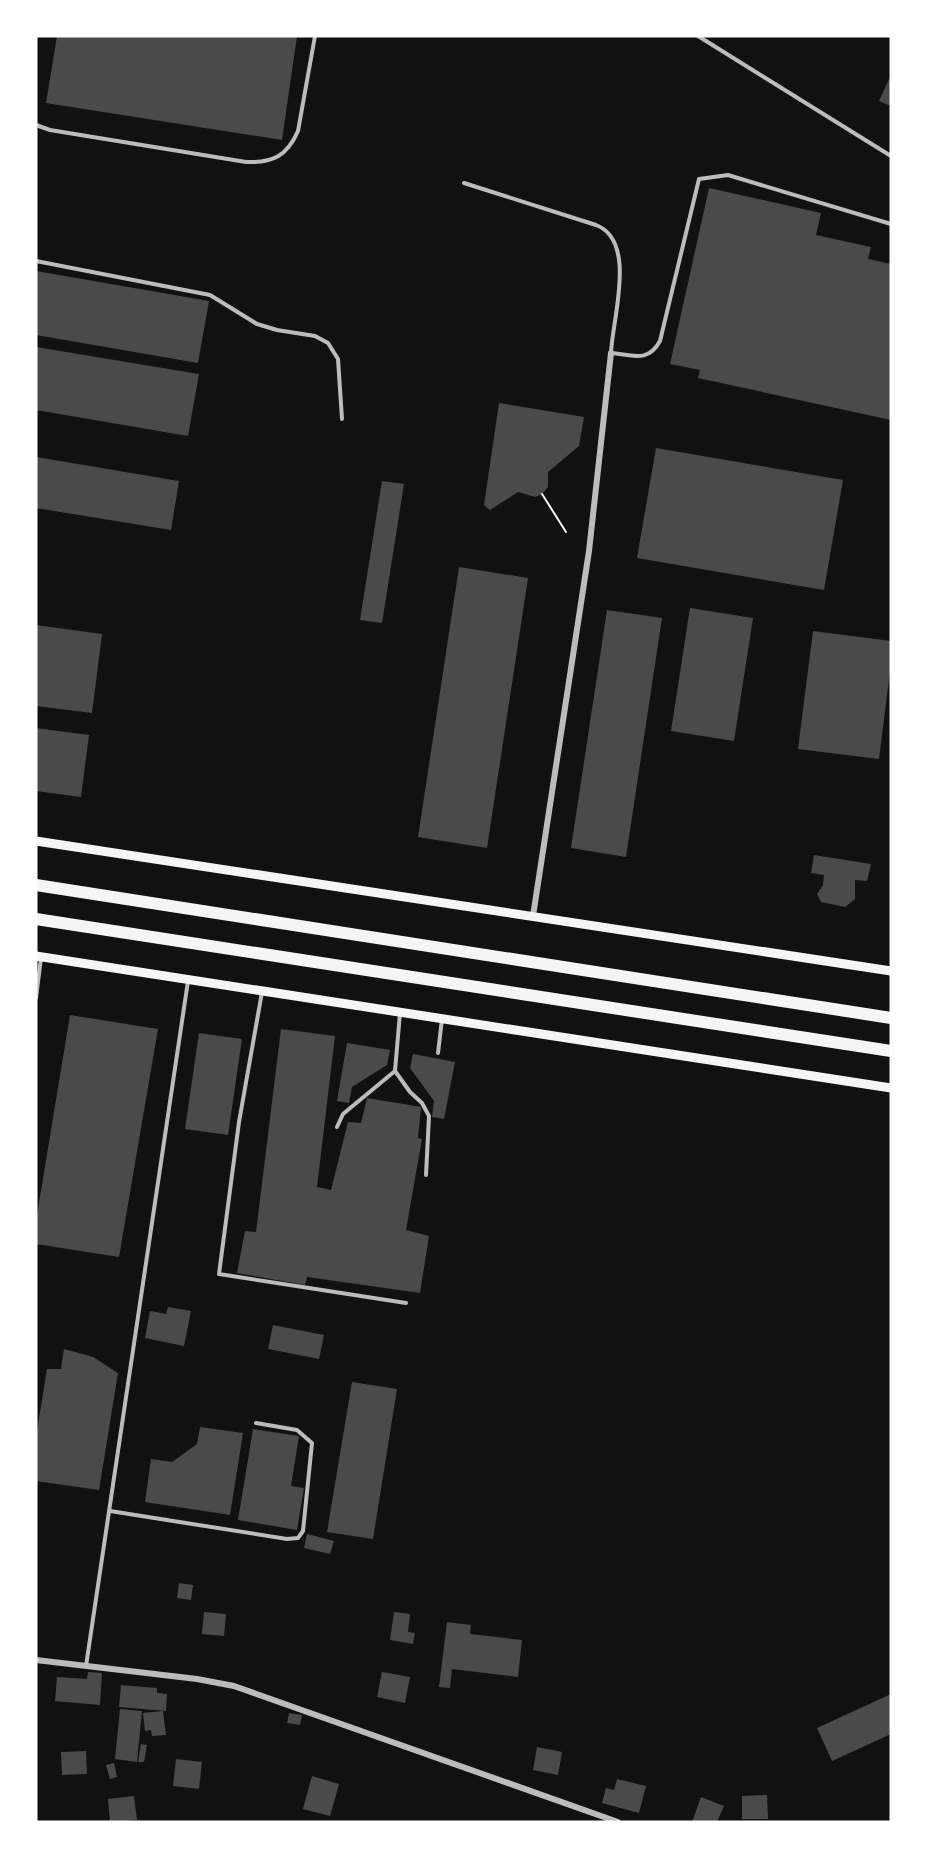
<svg xmlns="http://www.w3.org/2000/svg" width="927" height="1858" viewBox="0 0 927 1858" font-family="'Open Sans',sans-serif">
	<style>
		.building { fill: #4a4a4a }
		.lines { fill: none; stroke-linecap: round; stroke-linejoin: round }
		.path { stroke: #f5f5f5; stroke-width: 2 }
		.service { stroke: #bcbcbc; stroke-width: 4 }
		.minor { stroke: #bcbcbc; stroke-width: 6 }
		.secondary { stroke: #f5f5f5; stroke-width: 9 }
		.motorway { stroke: #f5f5f5; stroke-width: 12 }
	</style>
	<rect width="100%" height="100%" fill="#111"/>
	<g class="building">
		<polygon points="57,36 297,36 282,140 46,103"/>
		<polygon points="891,75 891,106 879,101"/>
		<polygon points="709,188 821,213 816,235 871,247 868,259 891,264 891,420 698,378 700,370 670,364"/>
		<polygon points="36,271 209,301 198,363 36,335"/>
		<polygon points="36,347 199,374 188,436 36,410"/>
		<polygon points="499,403 584,417 579,446 548,472 548,487 542,494 535,497 518,492 490,510 484,505"/>
		<polygon points="656,448 843,480 824,590 637,558"/>
		<polygon points="36,457 179,481 171,530 36,508"/>
		<polygon points="382,481 404,484 382,623 360,620"/>
		<polygon points="459,567 528,578 487,848 418,837"/>
		<polygon points="690,608 753,618 734,741 671,731"/>
		<polygon points="607,610 662,618 626,857 571,848"/>
		<polygon points="36,625 102,634 92,713 36,706"/>
		<polygon points="813,631 891,641 891,663 879,759 798,749"/>
		<polygon points="36,728 89,735 81,797 36,791"/>
		<polygon points="814,855 871,864 867,881 855,880 855,899 845,907 821,902 817,894 823,885 824,875 811,873"/>
		<polygon points="70,1015 158,1029 119,1257 36,1244 36,1221"/>
		<polygon points="281,1029 335,1036 317,1187 331,1190 348,1122 361,1123 367,1098 421,1107 418,1138 422,1139 406,1230 429,1236 420,1293 307,1277 305,1285 237,1273 245,1231 256,1232"/>
		<polygon points="199,1033 242,1039 228,1135 185,1129"/>
		<polygon points="347,1043 390,1050 387,1065 352,1087 349,1103 337,1101"/>
		<polygon points="413,1054 455,1062 444,1119 432,1117 434,1101 410,1068"/>
		<polygon points="168,1307 191,1311 184,1346 145,1338 150,1311 166,1314"/>
		<polygon points="273,1325 324,1335 319,1359 268,1349"/>
		<polygon points="64,1349 93,1357 118,1373 99,1490 36,1481 36,1437 47,1369 61,1369"/>
		<polygon points="352,1382 397,1389 373,1539 327,1532"/>
		<polygon points="200,1427 243,1433 230,1515 145,1502 151,1459 172,1462 197,1444"/>
		<polygon points="253,1429 299,1436 291,1486 304,1488 297,1530 238,1520"/>
		<polygon points="307,1534 334,1541 330,1554 304,1548"/>
		<polygon points="179,1583 193,1585 191,1600 177,1598"/>
		<polygon points="204,1612 226,1614 224,1636 202,1634"/>
		<polygon points="394,1612 410,1614 408,1632 415,1633 413,1644 390,1640"/>
		<polygon points="447,1622 471,1625 470,1634 522,1640 518,1677 452,1669 450,1688 439,1687"/>
		<polygon points="88,1672 102,1673 100,1705 55,1701 57,1677 87,1679"/>
		<polygon points="382,1672 410,1677 405,1703 377,1697"/>
		<polygon points="121,1685 157,1688 157,1693 167,1694 166,1711 119,1707"/>
		<polygon points="891,1694 891,1734 832,1761 817,1728"/>
		<polygon points="120,1709 142,1711 137,1762 115,1759"/>
		<polygon points="163,1711 166,1735 152,1736 151,1730 145,1731 143,1713"/>
		<polygon points="289,1713 302,1715 300,1725 287,1723"/>
		<polygon points="141,1744 147,1745 144,1762 138,1762"/>
		<polygon points="537,1747 562,1752 558,1775 533,1770"/>
		<polygon points="86,1751 87,1774 62,1775 61,1752"/>
		<polygon points="176,1759 202,1762 199,1789 173,1786"/>
		<polygon points="114,1763 117,1777 110,1779 106,1765"/>
		<polygon points="312,1776 339,1784 330,1816 303,1809"/>
		<polygon points="617,1779 646,1786 639,1813 602,1803 606,1788 614,1790"/>
		<polygon points="767,1795 768,1819 742,1819 742,1796"/>
		<polygon points="134,1796 137,1820 110,1822 108,1799"/>
		<polygon points="701,1797 724,1806 717,1822 692,1822"/>
	</g>
	<g class="lines">
		<polyline class="path" points="542,494 566,532"/>
		<g class="service">
			<polyline points="698,36 891,156"/>
			<path d="M 36,125 L 50,130 L 246,162 C 273,163 287,156 298,131 L 315,36"/>
			<path d="M 464,183 L 596,225 C 638,241 612,320 611,353 C 633,355 648,363 660,341 L 699,179 L 728,175 L 891,224"/>
			<polyline points="36,261 210,295 257,324 277,330 315,336 328,343 338,359 342,419"/>
			<polyline points="262,992 239,1122 219,1274 406,1303"/>
			<polyline points="36,998 41,958"/>
			<polyline points="438,1053 442,1019"/>
			<polyline points="395,1071 410,1092 422,1103 429,1116 426,1175"/>
			<polyline points="337,1127 343,1114 395,1071 400,1013"/>
			<polyline points="110,1511 287,1539 298,1538 303,1531 312,1443 297,1430 256,1423"/>
			<polyline points="86,1666 188,981"/>
		</g>
		<g class="minor">
			<polyline points="533,916 589,551 611,353"/>
			<polyline points="36,1660 197,1679 234,1686 618,1822"/>
		</g>
		<g class="secondary">
			<polyline points="36,841 891,971"/>
			<polyline points="36,956 891,1088"/>
		</g>
		<g class="motorway">
			<polyline points="36,885 891,1018"/>
			<polyline points="36,919 891,1051"/>
		</g>
	</g>
	<rect width="927" height="1858" fill="none" stroke="#ffffff" stroke-width="75"/>
</svg>
